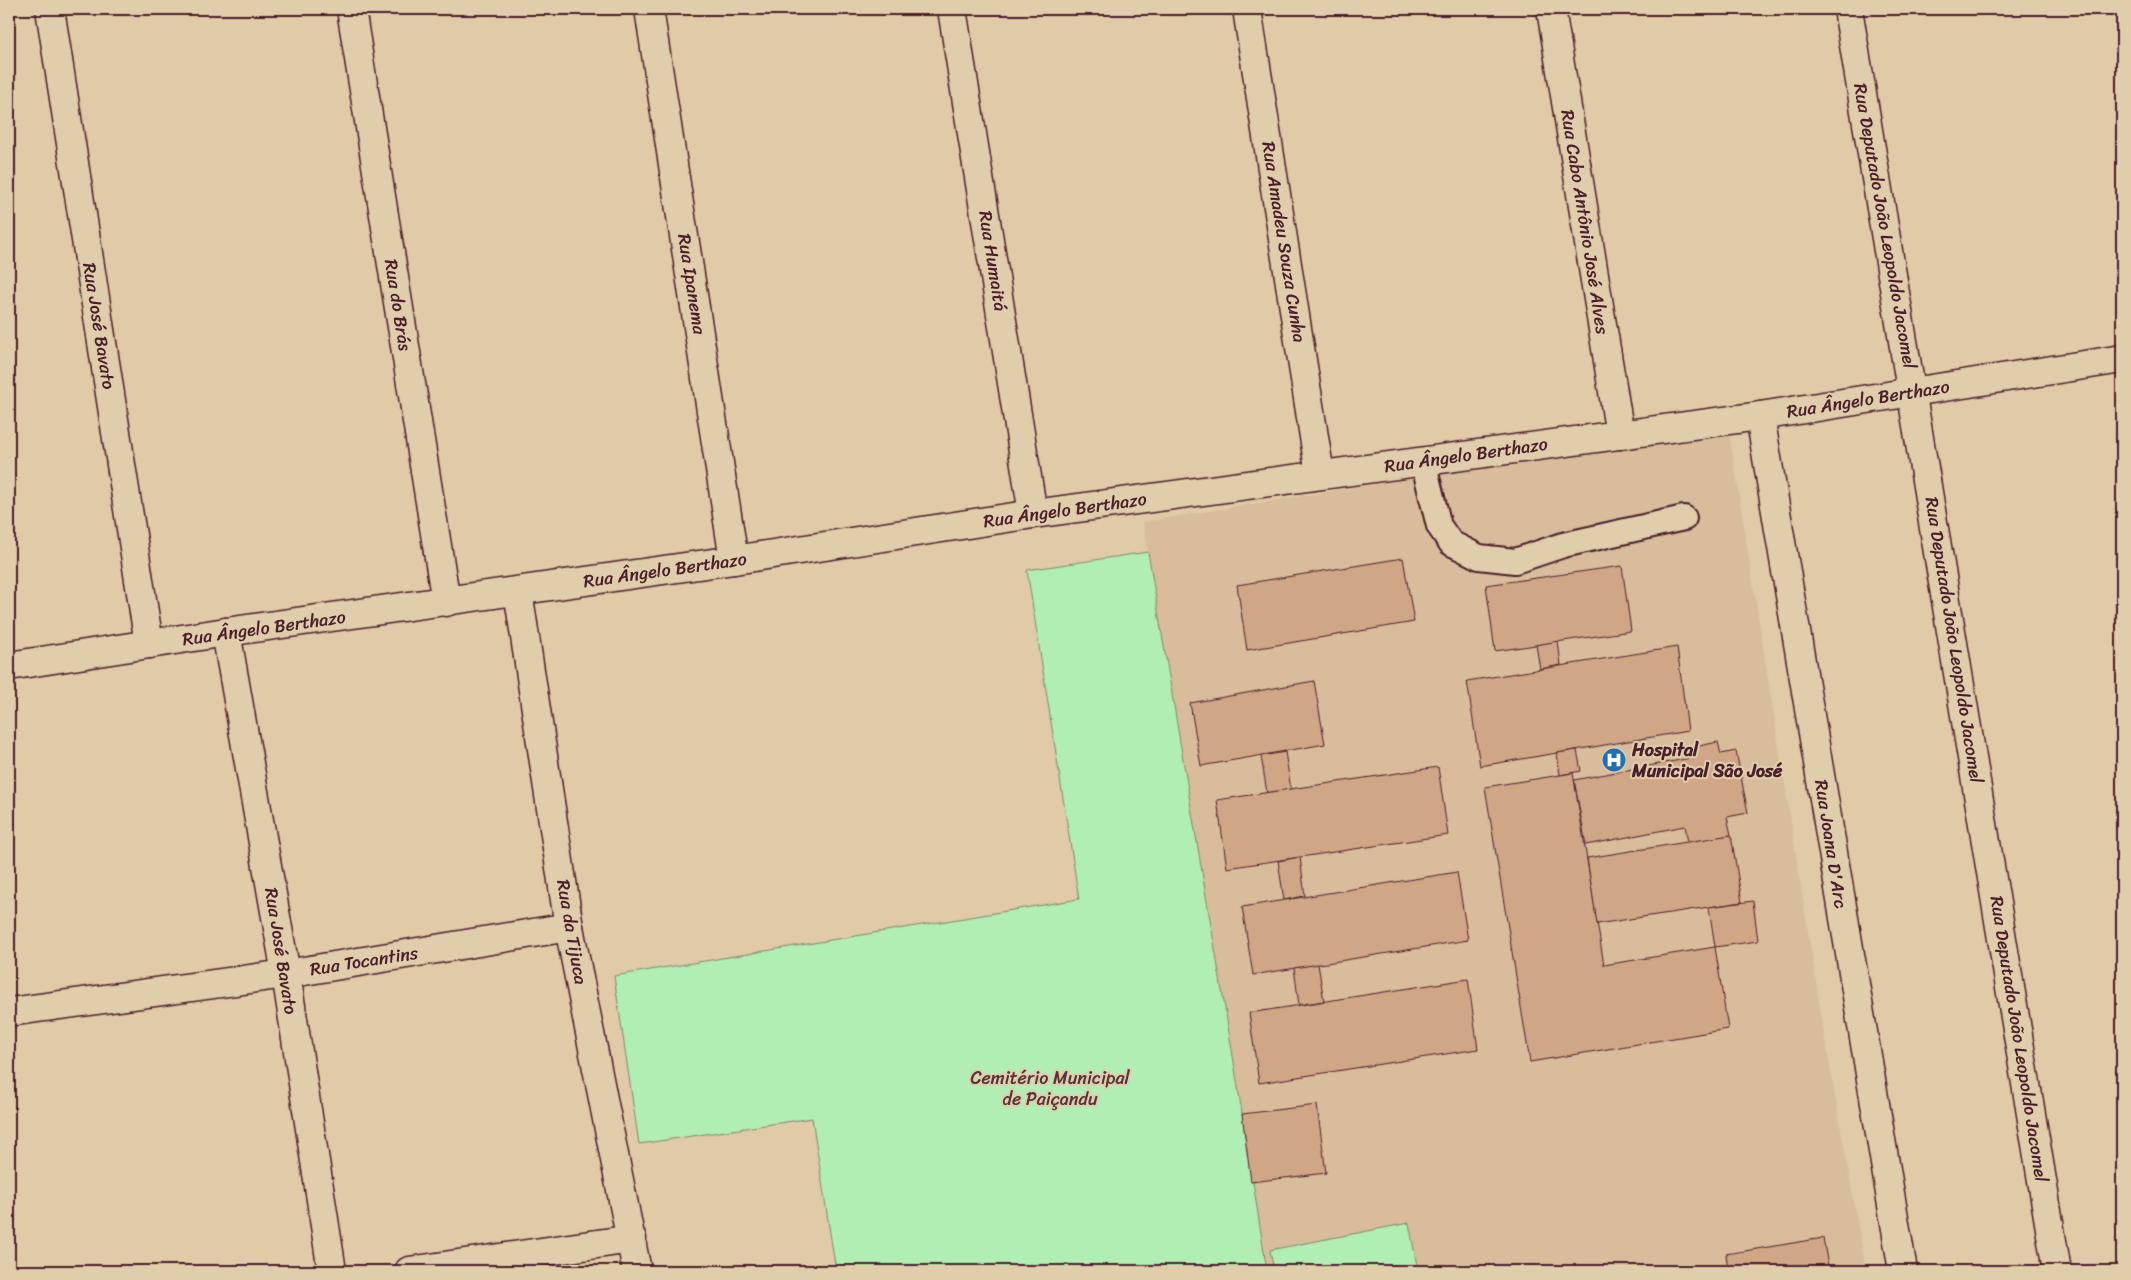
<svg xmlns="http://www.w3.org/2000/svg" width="2131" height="1280" viewBox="0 0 2131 1280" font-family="Sriracha,sans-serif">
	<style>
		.built { fill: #d8bc9b }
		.green { fill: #b1eeb3; stroke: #7e866f }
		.building { fill: #d0a687; stroke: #4a1f2b }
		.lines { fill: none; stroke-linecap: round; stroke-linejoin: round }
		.service-casing { stroke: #4a1f2b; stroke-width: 28 }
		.minor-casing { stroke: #4a1f2b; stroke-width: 31 }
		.service { stroke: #dfcdab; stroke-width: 24 }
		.minor { stroke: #dfcdab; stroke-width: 28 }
		.labels { text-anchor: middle; stroke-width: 4; stroke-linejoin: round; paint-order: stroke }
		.street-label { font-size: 18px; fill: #4a1f2b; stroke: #dfcdab }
		.poi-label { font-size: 18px; font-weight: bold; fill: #4a1f2b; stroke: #dfcdab; text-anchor: start }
		.park-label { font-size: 18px; fill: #543439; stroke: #dfcdab }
	</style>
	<rect width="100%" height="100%" fill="#e0caa7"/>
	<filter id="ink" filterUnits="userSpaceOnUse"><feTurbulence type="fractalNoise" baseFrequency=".02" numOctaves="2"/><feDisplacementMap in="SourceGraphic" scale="10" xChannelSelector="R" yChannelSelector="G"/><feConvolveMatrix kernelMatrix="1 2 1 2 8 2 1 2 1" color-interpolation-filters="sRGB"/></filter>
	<g filter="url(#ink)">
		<polygon class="built" points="1728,426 1825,1039 1866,1271 1267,1271 1232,1050 1143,522"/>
		<g class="green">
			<polygon points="1148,552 1232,1050 1267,1271 836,1271 812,1118 639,1144 614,976 1079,899 1027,570"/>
			<polygon points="1409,1223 1418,1271 1274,1271 1270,1250"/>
		</g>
		<g class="building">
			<polygon points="1403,558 1414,622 1247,650 1237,585"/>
			<polygon points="1622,566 1631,631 1495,651 1486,585"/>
			<polygon points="1558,641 1561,665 1540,669 1536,645"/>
			<polygon points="1677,647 1688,731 1480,766 1467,681"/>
			<polygon points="1314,681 1325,744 1201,766 1190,703"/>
			<polygon points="1718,742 1721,754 1736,751 1748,813 1727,817 1731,835 1688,843 1685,826 1586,845 1574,780 1696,757 1694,747"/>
			<polygon points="1577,750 1581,771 1560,775 1557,753"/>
			<polygon points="1285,752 1291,789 1267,793 1261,756"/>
			<polygon points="1438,767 1448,835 1227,868 1217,800"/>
			<polygon points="1573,773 1604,965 1715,947 1728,1029 1530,1062 1485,787"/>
			<polygon points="1731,835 1742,902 1597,924 1587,858"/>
			<polygon points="1300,857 1305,896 1284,900 1278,861"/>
			<polygon points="1457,872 1468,940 1253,975 1242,907"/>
			<polygon points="1753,901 1758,941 1715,947 1709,907"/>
			<polygon points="1318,964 1324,1001 1299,1005 1294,968"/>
			<polygon points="1468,979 1478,1049 1259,1083 1249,1013"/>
			<polygon points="1317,1105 1326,1173 1251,1182 1242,1114"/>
			<polygon points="1823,1238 1829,1271 1728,1271 1726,1254"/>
		</g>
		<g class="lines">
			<defs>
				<polyline id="service" points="1423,461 1439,526 1451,543 1479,557 1515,561 1563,545 1684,518"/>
				<g id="minor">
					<polyline points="50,9 149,644"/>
					<polyline points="351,9 446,602"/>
					<polyline points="649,9 734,560"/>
					<polyline points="952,9 1033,514"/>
					<polyline points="1247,9 1320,475"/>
					<polyline points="1551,9 1620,435"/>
					<polyline points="1848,9 2057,1271"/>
					<polyline points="1760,416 1903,1271"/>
					<polyline points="518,591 569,927 637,1271"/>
					<polyline points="226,632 286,974 332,1271"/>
					<polyline points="9,666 226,632 734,560 1033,514 1760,416 2122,359"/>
					<polyline points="9,1012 286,974 569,927"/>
					<polyline points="409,1271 632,1239"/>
				</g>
			</defs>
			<use href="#service" class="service-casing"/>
			<use href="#minor" class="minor-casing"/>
			<use href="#service" class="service"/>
			<use href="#minor" class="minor"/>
		</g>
	</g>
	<defs>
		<symbol id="hospital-disc" viewBox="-11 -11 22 22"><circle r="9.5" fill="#1f6fb2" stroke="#dfcdab"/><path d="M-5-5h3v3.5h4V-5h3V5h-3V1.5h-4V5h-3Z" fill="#fff"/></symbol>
	</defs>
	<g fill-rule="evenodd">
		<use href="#hospital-disc" x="1600" y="746" width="28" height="28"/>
	</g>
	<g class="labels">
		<g class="street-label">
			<text transform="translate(1585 222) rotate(81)" y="6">Rua Cabo Antônio José Alves</text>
			<text transform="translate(1885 226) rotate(80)" y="6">Rua Deputado João Leopoldo Jacomel</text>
			<text transform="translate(1284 242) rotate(81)" y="6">Rua Amadeu Souza Cunha</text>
			<text transform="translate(993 261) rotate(81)" y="6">Rua Humaitá</text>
			<text transform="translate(692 284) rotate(81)" y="6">Rua Ipanema</text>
			<text transform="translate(398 305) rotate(81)" y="6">Rua do Brás</text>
			<text transform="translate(99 326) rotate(81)" y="6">Rua José Bavato</text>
			<text transform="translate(1868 399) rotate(-9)" y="6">Rua Ângelo Berthazo</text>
			<text transform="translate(1466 455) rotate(-8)" y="6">Rua Ângelo Berthazo</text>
			<text transform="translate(1065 510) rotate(-8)" y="6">Rua Ângelo Berthazo</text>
			<text transform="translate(665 570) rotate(-8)" y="6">Rua Ângelo Berthazo</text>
			<text transform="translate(264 628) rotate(-8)" y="6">Rua Ângelo Berthazo</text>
			<text transform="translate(1954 640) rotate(81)" y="6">Rua Deputado João Leopoldo Jacomel</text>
			<text transform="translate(1831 844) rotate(81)" y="6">Rua Joana D'Arc</text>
			<text transform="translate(572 932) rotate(80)" y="6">Rua da Tijuca</text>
			<text transform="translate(281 951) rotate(81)" y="6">Rua José Bavato</text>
			<text transform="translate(364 961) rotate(-9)" y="6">Rua Tocantins</text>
			<text transform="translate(2019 1039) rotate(81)" y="6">Rua Deputado João Leopoldo Jacomel</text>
		</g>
		<g class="poi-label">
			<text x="1632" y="756">Hospital<tspan x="1632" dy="21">Municipal São José</tspan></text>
		</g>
		<g class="park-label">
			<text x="1050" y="1084">Cemitério Municipal<tspan x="1050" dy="21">de Paiçandu</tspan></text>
		</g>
	</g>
	<rect width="2131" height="1280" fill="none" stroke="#dfcdab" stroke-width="30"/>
	<rect x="15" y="15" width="2101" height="1250" fill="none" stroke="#4a1f2b" stroke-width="2" filter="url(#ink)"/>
</svg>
